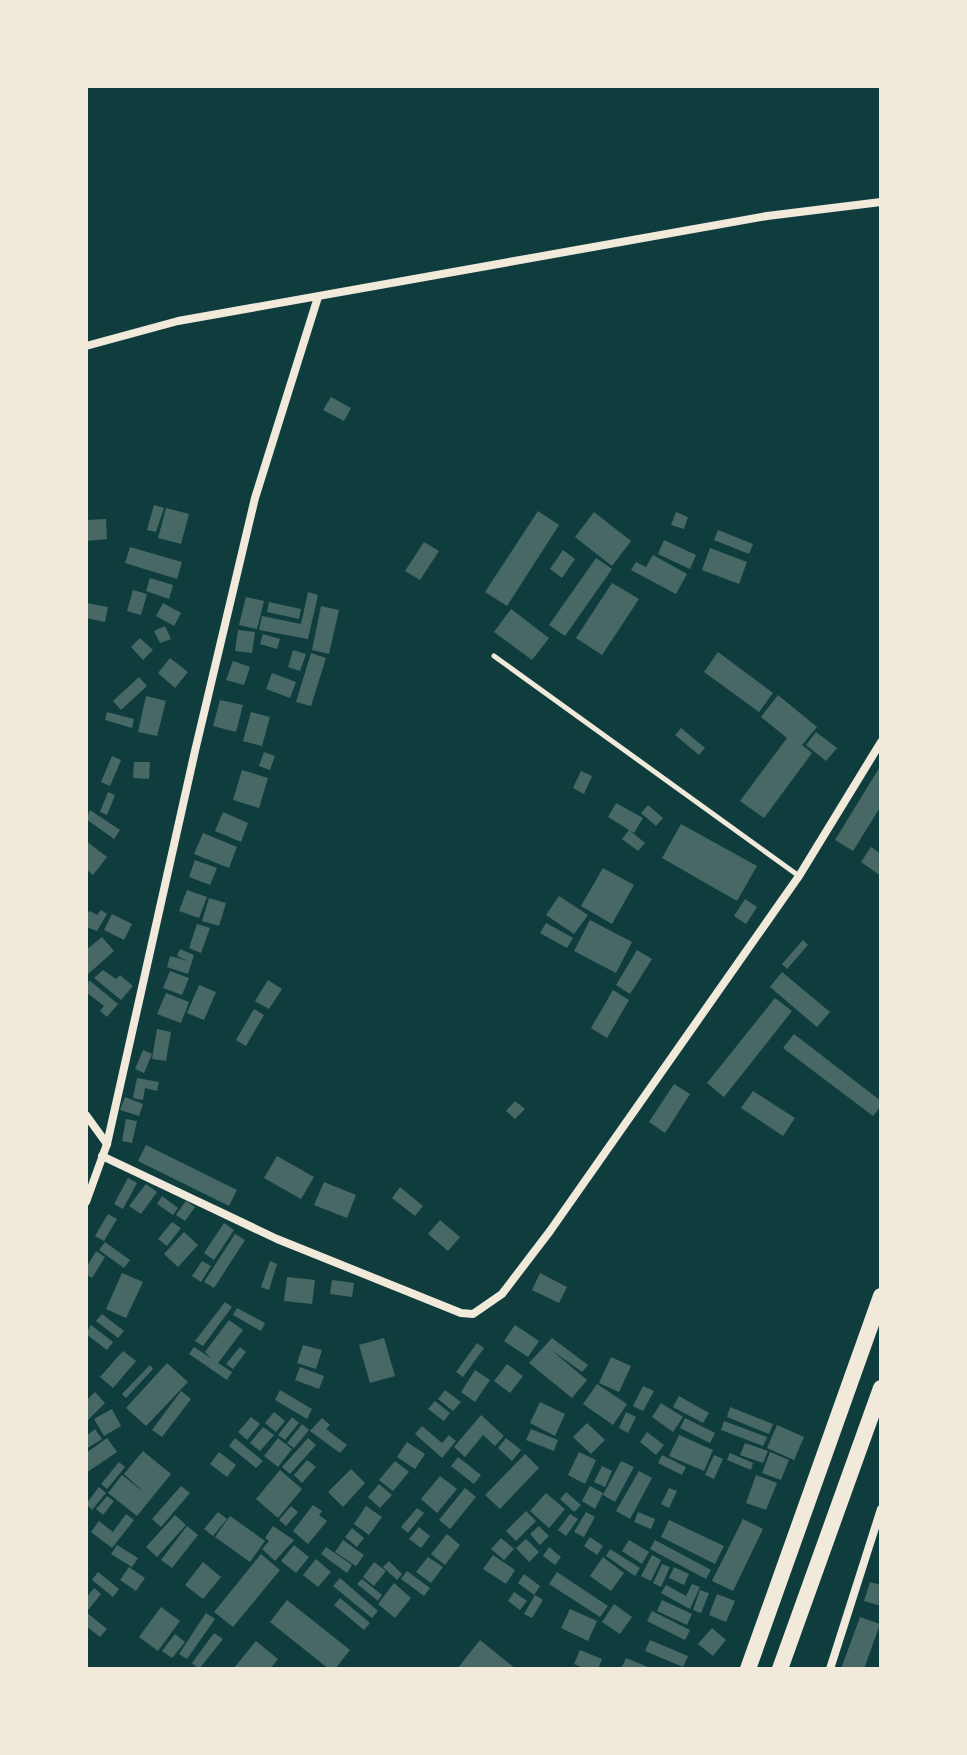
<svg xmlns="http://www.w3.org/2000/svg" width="967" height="1755" viewBox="0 0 967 1755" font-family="Spectral,serif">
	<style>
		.building { fill: #486865 }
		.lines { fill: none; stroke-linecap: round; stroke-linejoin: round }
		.service { stroke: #f1e9da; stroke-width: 5 }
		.minor { stroke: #f1e9da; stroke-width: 8 }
		.trunk { stroke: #f1e9da; stroke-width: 16 }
	</style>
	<rect width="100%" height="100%" fill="#0f3d3e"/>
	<g class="building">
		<polygon points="331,397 351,408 344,421 323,410"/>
		<polygon points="154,505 164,508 156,532 147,530"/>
		<polygon points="166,508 189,514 181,544 158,538"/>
		<polygon points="538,511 559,525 507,606 485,592"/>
		<polygon points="594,512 631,541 612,566 575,537"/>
		<polygon points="676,512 688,517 684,529 671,525"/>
		<polygon points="106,519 107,539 86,541 86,520"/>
		<polygon points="718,530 753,544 749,554 714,540"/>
		<polygon points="664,540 696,555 690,569 658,554"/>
		<polygon points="424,542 439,551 420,580 405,571"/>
		<polygon points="130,547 182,562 177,579 125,563"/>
		<polygon points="710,548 747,562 739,584 702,570"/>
		<polygon points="563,550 575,559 562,578 550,569"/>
		<polygon points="653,555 687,574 676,594 631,570 636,562 646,567"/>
		<polygon points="596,558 612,569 565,636 549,625"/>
		<polygon points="150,578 173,585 169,599 146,591"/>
		<polygon points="612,583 639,599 602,655 576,638"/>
		<polygon points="133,590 147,594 141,615 127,611"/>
		<polygon points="308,592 318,595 308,639 259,630 262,616 301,624"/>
		<polygon points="246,597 264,601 257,629 239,625"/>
		<polygon points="269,602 301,609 299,619 267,612"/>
		<polygon points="86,603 108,607 105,622 86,618"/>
		<polygon points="163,603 181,613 174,626 156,616"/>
		<polygon points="321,606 339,610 329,654 312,650"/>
		<polygon points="511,609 549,638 532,660 494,632"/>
		<polygon points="165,626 171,639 160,643 154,631"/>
		<polygon points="238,630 255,632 252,653 235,651"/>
		<polygon points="263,634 280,639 277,649 260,644"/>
		<polygon points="140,638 153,650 143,660 131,647"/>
		<polygon points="293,650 306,654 300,671 288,667"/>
		<polygon points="718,652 773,693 759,712 704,672"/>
		<polygon points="311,653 326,658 311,706 296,702"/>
		<polygon points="170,658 188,672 175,688 158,673"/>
		<polygon points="233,661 250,667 244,685 226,680"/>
		<polygon points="272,673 296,682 290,698 266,689"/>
		<polygon points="139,677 147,686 121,710 113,701"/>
		<polygon points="778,695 817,727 802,745 812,753 764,818 740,801 787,738 761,717"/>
		<polygon points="146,696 166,701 157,736 138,732"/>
		<polygon points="220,700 243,705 236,732 213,726"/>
		<polygon points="107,712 134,719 132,728 105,720"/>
		<polygon points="251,712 270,717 262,746 243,741"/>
		<polygon points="681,728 705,748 699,755 675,735"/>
		<polygon points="816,732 837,748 826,761 806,745"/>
		<polygon points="264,752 275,756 270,770 259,766"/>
		<polygon points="112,756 121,760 110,786 101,782"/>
		<polygon points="134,762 150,762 149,779 133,778"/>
		<polygon points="881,765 881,806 853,851 835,840"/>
		<polygon points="242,770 268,778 259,808 233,800"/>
		<polygon points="581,771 592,776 584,794 573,788"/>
		<polygon points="108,792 115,795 107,815 100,812"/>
		<polygon points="616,803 643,818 634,833 608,817"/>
		<polygon points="648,805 663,818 656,826 641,813"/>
		<polygon points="90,810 120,830 114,839 86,819"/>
		<polygon points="223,812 248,823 241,842 215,831"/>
		<polygon points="681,824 757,866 737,901 662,858"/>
		<polygon points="629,830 645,843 638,851 622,839"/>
		<polygon points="203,833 237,847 229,868 194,854"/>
		<polygon points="86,841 107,857 93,875 86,869"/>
		<polygon points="871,847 881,854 881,876 861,862"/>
		<polygon points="195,860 217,868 210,885 189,877"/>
		<polygon points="603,868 634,885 612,924 581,906"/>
		<polygon points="187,890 207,897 199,918 179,911"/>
		<polygon points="559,896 588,915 574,934 546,915"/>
		<polygon points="209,898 226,903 219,926 202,921"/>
		<polygon points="745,899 757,907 746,924 734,916"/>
		<polygon points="101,910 107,914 97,931 86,927 86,914 90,911 97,915"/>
		<polygon points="112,914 132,924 124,940 104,930"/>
		<polygon points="590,920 632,942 616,973 574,951"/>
		<polygon points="546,923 573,938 567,948 540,933"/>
		<polygon points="197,924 210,928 201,953 189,948"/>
		<polygon points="102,937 114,951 88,974 86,950"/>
		<polygon points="803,940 808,945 787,969 782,964"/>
		<polygon points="180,949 194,955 188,974 167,967 170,956 188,961 177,956"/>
		<polygon points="637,950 652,959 630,994 616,985"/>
		<polygon points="103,970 116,979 120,975 133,986 121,1000 94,978"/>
		<polygon points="170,971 189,978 182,995 163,988"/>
		<polygon points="782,972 830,1012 817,1027 770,987"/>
		<polygon points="89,980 118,1004 107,1017 100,1011 104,1006 86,992"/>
		<polygon points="268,980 282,989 269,1009 255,1001"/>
		<polygon points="199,985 216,992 204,1020 187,1013"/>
		<polygon points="613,990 629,1000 607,1038 591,1028"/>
		<polygon points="166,993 189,1002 181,1023 157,1014"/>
		<polygon points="775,998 792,1011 724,1097 707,1083"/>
		<polygon points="254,1009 264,1015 246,1046 236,1040"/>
		<polygon points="157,1029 171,1032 166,1061 152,1059"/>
		<polygon points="794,1034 881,1101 881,1106 873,1116 783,1048"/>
		<polygon points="143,1050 152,1054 144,1073 135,1069"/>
		<polygon points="137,1078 159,1082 157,1091 145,1088 143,1100 133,1098"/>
		<polygon points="674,1084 690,1094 665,1133 649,1122"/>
		<polygon points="753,1091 795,1118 783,1136 741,1108"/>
		<polygon points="125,1097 143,1104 139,1116 120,1110"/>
		<polygon points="515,1101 525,1109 515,1119 506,1111"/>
		<polygon points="126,1119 137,1121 132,1143 122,1141"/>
		<polygon points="146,1145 237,1190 229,1206 138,1161"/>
		<polygon points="277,1156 314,1177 301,1199 264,1178"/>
		<polygon points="128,1178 137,1183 123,1209 114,1204"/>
		<polygon points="324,1182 356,1195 347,1218 314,1205"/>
		<polygon points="146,1184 157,1192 141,1214 129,1206"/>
		<polygon points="400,1187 423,1206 415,1216 392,1198"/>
		<polygon points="162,1196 178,1208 173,1215 157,1204"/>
		<polygon points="186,1201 195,1207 185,1221 176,1215"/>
		<polygon points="108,1214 117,1219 104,1241 95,1236"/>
		<polygon points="440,1220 460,1237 448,1251 428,1234"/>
		<polygon points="172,1222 181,1228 167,1246 158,1239"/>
		<polygon points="224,1223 234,1230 214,1260 204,1253"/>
		<polygon points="184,1232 198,1245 178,1267 164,1254"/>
		<polygon points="235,1234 245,1240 214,1288 204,1282"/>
		<polygon points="105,1242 130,1260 124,1268 99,1250"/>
		<polygon points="96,1251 105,1257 92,1278 86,1274 86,1268"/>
		<polygon points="202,1261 211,1266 201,1282 192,1276"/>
		<polygon points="270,1261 277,1264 269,1290 261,1287"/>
		<polygon points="122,1273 143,1282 126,1318 106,1309"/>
		<polygon points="540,1273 567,1287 559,1303 532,1290"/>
		<polygon points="287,1277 315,1280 312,1304 284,1301"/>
		<polygon points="332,1280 354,1283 352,1297 330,1294"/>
		<polygon points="225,1302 232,1307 203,1346 195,1341"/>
		<polygon points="237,1308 265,1323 261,1331 233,1315"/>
		<polygon points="102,1314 124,1331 118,1338 96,1321"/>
		<polygon points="229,1320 243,1330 218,1363 232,1372 227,1380 189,1354 194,1347 212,1359 205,1352"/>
		<polygon points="91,1325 113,1342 107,1350 86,1334"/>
		<polygon points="515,1325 539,1341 528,1357 504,1341"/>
		<polygon points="384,1338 395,1376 370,1383 359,1345"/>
		<polygon points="552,1338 588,1365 582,1372 550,1349 587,1380 572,1398 529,1363"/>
		<polygon points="477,1343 484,1348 463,1377 456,1372"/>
		<polygon points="303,1345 322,1350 316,1369 297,1363"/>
		<polygon points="240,1347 246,1352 233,1369 226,1364"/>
		<polygon points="123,1351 136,1361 113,1388 100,1377"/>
		<polygon points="611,1357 631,1366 619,1392 599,1383"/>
		<polygon points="167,1363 188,1382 146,1426 126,1408"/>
		<polygon points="507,1364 523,1376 510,1393 494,1381"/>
		<polygon points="150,1365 153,1369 126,1398 122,1394"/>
		<polygon points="300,1367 324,1376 319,1389 295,1380"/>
		<polygon points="475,1370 490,1380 475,1402 461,1392"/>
		<polygon points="597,1384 627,1404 613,1425 583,1404"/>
		<polygon points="643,1386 654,1391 643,1411 633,1406"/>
		<polygon points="280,1390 312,1409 307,1419 275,1400"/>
		<polygon points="445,1390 461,1402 453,1411 438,1399"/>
		<polygon points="181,1391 191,1399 162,1437 152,1430"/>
		<polygon points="95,1392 105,1403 88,1420 86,1401"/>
		<polygon points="679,1396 709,1413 703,1423 673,1407"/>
		<polygon points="435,1401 450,1413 444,1421 428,1409"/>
		<polygon points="540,1402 565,1414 555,1436 530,1423"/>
		<polygon points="661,1403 683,1417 673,1432 652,1417"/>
		<polygon points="730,1407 773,1424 769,1434 727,1417"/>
		<polygon points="112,1409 121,1426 104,1436 94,1419"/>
		<polygon points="274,1412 285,1421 276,1432 265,1423"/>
		<polygon points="626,1412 636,1417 628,1433 619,1428"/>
		<polygon points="481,1415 504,1436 495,1446 483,1435 465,1457 454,1447"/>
		<polygon points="251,1417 260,1424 247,1440 238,1432"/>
		<polygon points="292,1417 299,1423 285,1440 278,1435"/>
		<polygon points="322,1418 330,1425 326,1429 347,1445 340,1453 310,1431"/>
		<polygon points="685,1418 715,1433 710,1443 680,1428"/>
		<polygon points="724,1421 767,1437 763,1446 721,1430"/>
		<polygon points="587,1423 605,1440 591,1454 573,1437"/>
		<polygon points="302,1424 309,1430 294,1448 287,1443"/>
		<polygon points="777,1425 804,1437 794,1460 767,1448"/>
		<polygon points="422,1426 442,1443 449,1435 456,1441 442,1458 415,1434"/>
		<polygon points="263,1427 274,1435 260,1451 250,1443"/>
		<polygon points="95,1429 102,1439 86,1449 86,1436"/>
		<polygon points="531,1429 558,1440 554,1451 526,1440"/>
		<polygon points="647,1432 664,1445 656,1455 640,1442"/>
		<polygon points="679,1435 713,1450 704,1471 669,1456"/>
		<polygon points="107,1438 117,1452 86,1473 86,1453"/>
		<polygon points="235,1438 263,1461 256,1468 229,1446"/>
		<polygon points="278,1438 292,1449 278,1467 264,1456"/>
		<polygon points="308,1438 316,1445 290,1474 282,1467"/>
		<polygon points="506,1438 521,1450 512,1461 498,1448"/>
		<polygon points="407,1442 425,1454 415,1469 397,1457"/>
		<polygon points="745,1443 768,1451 763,1463 740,1455"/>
		<polygon points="143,1451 171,1474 137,1516 108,1493 122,1475 145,1493 124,1474"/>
		<polygon points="219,1452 236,1465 227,1477 210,1464"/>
		<polygon points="579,1452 596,1460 585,1484 568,1475"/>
		<polygon points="770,1452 789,1460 781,1480 762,1473"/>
		<polygon points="730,1453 753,1463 751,1470 727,1460"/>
		<polygon points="525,1454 539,1468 500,1509 485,1495"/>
		<polygon points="662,1455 686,1467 682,1475 658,1463"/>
		<polygon points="714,1455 723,1459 714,1479 705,1475"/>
		<polygon points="458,1457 481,1475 474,1484 451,1466"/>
		<polygon points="307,1460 316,1467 302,1483 294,1475"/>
		<polygon points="395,1461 409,1472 393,1491 379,1480"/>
		<polygon points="621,1461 634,1467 615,1502 603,1495"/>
		<polygon points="119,1462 125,1467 107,1489 101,1484"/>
		<polygon points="602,1466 612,1471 605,1487 594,1482"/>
		<polygon points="351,1469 365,1483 343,1507 328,1492"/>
		<polygon points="280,1470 302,1489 278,1518 256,1499"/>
		<polygon points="639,1471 652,1478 630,1519 616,1511"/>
		<polygon points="756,1475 777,1483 766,1510 746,1503"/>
		<polygon points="440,1476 457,1489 437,1513 421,1499"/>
		<polygon points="379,1484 392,1495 380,1508 368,1497"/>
		<polygon points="181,1486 190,1493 161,1527 152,1519"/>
		<polygon points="590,1486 603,1493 595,1509 582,1501"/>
		<polygon points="99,1487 106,1493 92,1510 86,1504"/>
		<polygon points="465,1488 476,1497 450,1529 439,1520"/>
		<polygon points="669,1488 677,1491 669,1508 661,1504"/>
		<polygon points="566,1492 581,1505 574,1512 560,1499"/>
		<polygon points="546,1493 565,1509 549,1528 530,1511"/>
		<polygon points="107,1496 114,1501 103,1515 96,1509"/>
		<polygon points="313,1505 322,1511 319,1515 327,1521 308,1544 293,1531"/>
		<polygon points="291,1506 298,1512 286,1526 279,1520"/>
		<polygon points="366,1506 382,1517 369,1535 354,1524"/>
		<polygon points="417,1508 424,1513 408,1533 401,1527"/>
		<polygon points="526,1511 536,1521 516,1541 506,1531"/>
		<polygon points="218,1512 227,1519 213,1536 204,1529"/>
		<polygon points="586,1512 595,1517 584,1537 574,1532"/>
		<polygon points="638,1512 655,1519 651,1529 634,1522"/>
		<polygon points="126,1514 134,1520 112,1548 91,1532 99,1521 113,1532"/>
		<polygon points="570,1514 578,1519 566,1536 558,1530"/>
		<polygon points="175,1515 186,1525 157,1557 146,1547"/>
		<polygon points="230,1516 265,1541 250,1562 215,1537"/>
		<polygon points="743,1519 763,1529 733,1591 712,1581"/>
		<polygon points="669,1520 724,1546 715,1564 661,1537"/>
		<polygon points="187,1526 198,1535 172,1568 161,1560"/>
		<polygon points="273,1526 294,1540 275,1561 262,1549 269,1541 265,1538"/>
		<polygon points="539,1526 549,1536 540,1545 530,1534"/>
		<polygon points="419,1527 430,1536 421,1548 409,1539"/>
		<polygon points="352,1528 364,1538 357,1547 345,1537"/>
		<polygon points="447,1534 460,1545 445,1565 431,1554"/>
		<polygon points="590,1537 603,1546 597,1555 584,1546"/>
		<polygon points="501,1538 514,1549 504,1560 491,1549"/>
		<polygon points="526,1539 539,1552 529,1562 516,1548"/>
		<polygon points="343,1540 364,1555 356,1566 335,1552"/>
		<polygon points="629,1540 649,1552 642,1564 622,1551"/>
		<polygon points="655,1540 711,1570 706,1579 650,1549"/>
		<polygon points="117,1545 138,1558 132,1567 111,1554"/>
		<polygon points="294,1545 309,1557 296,1573 281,1561"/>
		<polygon points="326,1547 352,1565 347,1573 321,1554"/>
		<polygon points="549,1547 561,1557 555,1565 543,1556"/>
		<polygon points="610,1549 640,1568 635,1576 606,1556"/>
		<polygon points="261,1554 280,1570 233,1627 214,1612"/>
		<polygon points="493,1555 515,1570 506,1584 483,1569"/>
		<polygon points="652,1555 661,1560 651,1581 641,1576"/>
		<polygon points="428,1557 443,1567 431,1583 416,1572"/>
		<polygon points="603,1557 624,1573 611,1591 590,1576"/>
		<polygon points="316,1559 331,1572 318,1587 303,1575"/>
		<polygon points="389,1561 402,1574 397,1580 383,1567"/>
		<polygon points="203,1562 221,1577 203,1599 185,1585"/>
		<polygon points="374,1562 386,1571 374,1586 363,1577"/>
		<polygon points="662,1564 670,1567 661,1587 653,1583"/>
		<polygon points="129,1567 145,1578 136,1591 120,1580"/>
		<polygon points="674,1567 689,1574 684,1585 669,1578"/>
		<polygon points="407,1571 430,1588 424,1596 401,1579"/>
		<polygon points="98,1572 119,1589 113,1597 92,1580"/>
		<polygon points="557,1572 608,1606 600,1617 549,1584"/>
		<polygon points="524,1574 540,1586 534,1595 518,1583"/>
		<polygon points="340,1578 378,1611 372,1618 333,1586"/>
		<polygon points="362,1579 382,1595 378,1601 357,1584"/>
		<polygon points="870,1582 881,1585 881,1606 864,1601"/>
		<polygon points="394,1583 411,1598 395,1618 378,1604"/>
		<polygon points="692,1584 700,1587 690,1609 661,1593 666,1585 686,1596"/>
		<polygon points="94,1588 101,1594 88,1610 86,1598"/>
		<polygon points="700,1590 709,1593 701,1613 693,1610"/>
		<polygon points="514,1592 527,1601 520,1610 508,1601"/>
		<polygon points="717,1594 735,1601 726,1622 709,1615"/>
		<polygon points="535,1595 543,1600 532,1618 524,1614"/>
		<polygon points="340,1598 370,1623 364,1630 334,1605"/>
		<polygon points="287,1600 350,1650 335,1669 329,1669 270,1622"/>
		<polygon points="662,1600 692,1614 687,1625 657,1611"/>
		<polygon points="614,1604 632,1617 620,1634 602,1622"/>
		<polygon points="161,1607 180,1621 158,1651 139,1637"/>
		<polygon points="570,1609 597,1621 588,1641 561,1628"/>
		<polygon points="652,1611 690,1630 685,1640 647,1621"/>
		<polygon points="86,1612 107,1629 100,1637 86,1626"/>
		<polygon points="206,1613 215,1619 187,1659 179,1654"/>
		<polygon points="860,1617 880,1624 864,1669 841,1669"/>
		<polygon points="712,1628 726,1640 713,1656 698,1644"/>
		<polygon points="214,1633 223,1639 199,1669 192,1663"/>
		<polygon points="175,1634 185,1642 172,1658 162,1651"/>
		<polygon points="480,1640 516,1669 457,1669"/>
		<polygon points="650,1640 688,1656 683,1667 645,1651"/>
		<polygon points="256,1641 278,1659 270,1669 233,1669"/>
		<polygon points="580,1650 602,1659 598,1669 586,1669 574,1664"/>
		<polygon points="626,1658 653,1669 621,1669"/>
	</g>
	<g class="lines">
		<polyline class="service" points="494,656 799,876"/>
		<g class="minor">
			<polyline points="86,346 178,321 767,216 881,202"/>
			<polyline points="86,1115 107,1144"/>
			<polyline points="102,1156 277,1239 461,1313 473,1314 502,1294 550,1231 799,876 881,742"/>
			<polyline points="86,1202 107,1144 195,751 255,498 318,297"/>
			<polyline points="830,1669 881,1509"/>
		</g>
		<g class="trunk">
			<polyline points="748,1669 881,1296"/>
			<polyline points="780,1669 881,1388"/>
		</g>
	</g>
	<rect width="967" height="1755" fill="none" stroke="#f1e9da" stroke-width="176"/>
</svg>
